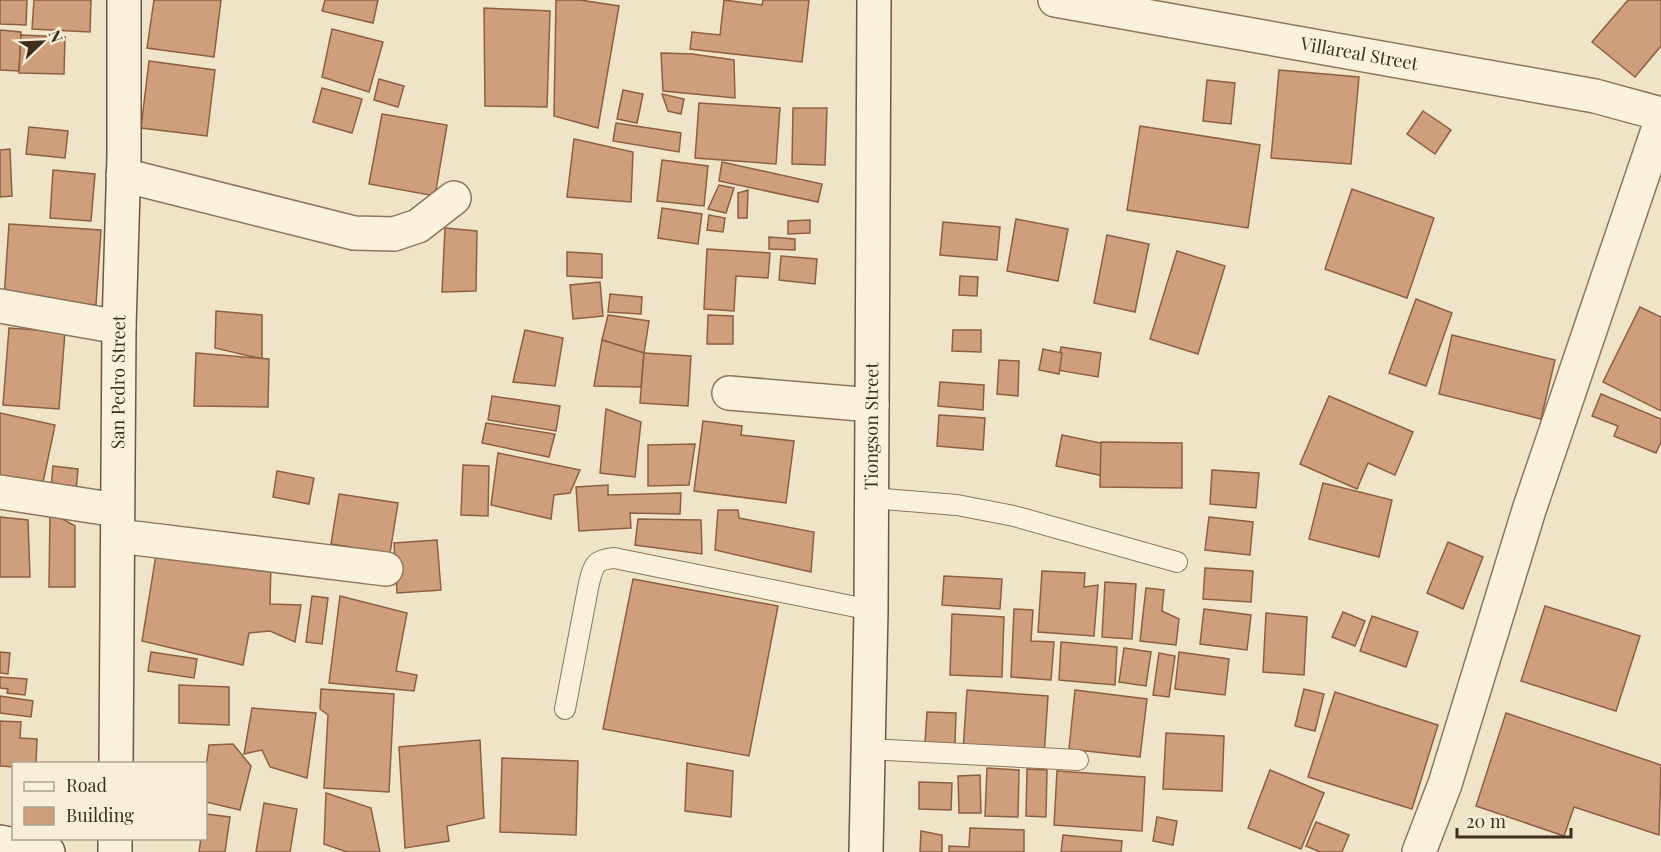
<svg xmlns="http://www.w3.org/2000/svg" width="1661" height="852" viewBox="0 0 1661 852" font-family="'Playfair Display',serif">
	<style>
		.building { fill: #cf9f7d; stroke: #8d5f41; stroke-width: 1.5 }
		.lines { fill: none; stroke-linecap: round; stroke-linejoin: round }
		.lane-casing { stroke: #8d765c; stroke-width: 22 }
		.street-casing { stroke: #8d765c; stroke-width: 36 }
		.secondary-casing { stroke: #6f573f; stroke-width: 36 }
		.lane { stroke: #faf1dc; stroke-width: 20 }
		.street { stroke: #faf1dc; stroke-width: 33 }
		.secondary { stroke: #faf1dc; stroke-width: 33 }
		.labels { text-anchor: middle; stroke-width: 6; stroke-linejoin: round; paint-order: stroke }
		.street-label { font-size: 18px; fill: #3d2e20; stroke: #f7eed8 }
	</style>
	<rect width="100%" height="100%" fill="#f0e4c8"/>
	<g class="building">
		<polygon points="0,0 27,0 26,25 0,24"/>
		<polygon points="34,0 91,0 90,32 32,29"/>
		<polygon points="154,0 221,0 214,57 147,48"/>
		<polygon points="325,0 378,0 373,23 322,11"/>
		<polygon points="556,0 580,0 619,6 598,128 554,116"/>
		<polygon points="724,0 762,5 763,0 809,0 802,62 690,49 692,32 720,35"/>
		<polygon points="1628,0 1661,0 1661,46 1635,77 1592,42"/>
		<polygon points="484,8 550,11 547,107 485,106"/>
		<polygon points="332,29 383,42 369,92 322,77"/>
		<polygon points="0,30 21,32 19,71 0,70"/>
		<polygon points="21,35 65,37 64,74 19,73"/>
		<polygon points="661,53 692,54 734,60 735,98 663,91"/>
		<polygon points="149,61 215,70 207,136 141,128"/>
		<polygon points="1279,70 1359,77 1351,164 1271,158"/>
		<polygon points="379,79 404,86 398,107 374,100"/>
		<polygon points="1207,80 1235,83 1231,124 1203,121"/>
		<polygon points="322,88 362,99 352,133 313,122"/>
		<polygon points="623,90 643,94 637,123 617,119"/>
		<polygon points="662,94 684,99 681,114 668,111"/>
		<polygon points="699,103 780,108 776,164 695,158"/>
		<polygon points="793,108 827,108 825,165 792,164"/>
		<polygon points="1423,111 1451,130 1435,154 1407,134"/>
		<polygon points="382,114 447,125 435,196 369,184"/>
		<polygon points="616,123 681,133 679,152 613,141"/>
		<polygon points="1140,126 1260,145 1248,228 1127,210"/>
		<polygon points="29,127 68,131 65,158 26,154"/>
		<polygon points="574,139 633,152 631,202 567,197"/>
		<polygon points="10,149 12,196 0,197 0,150"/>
		<polygon points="662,160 708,166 704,206 657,201"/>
		<polygon points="722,162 822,184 818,202 719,181"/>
		<polygon points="53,170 95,174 91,221 50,218"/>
		<polygon points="719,185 734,188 726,213 708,209"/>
		<polygon points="1352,189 1434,218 1407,298 1325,269"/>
		<polygon points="748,190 747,218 738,218 738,193"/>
		<polygon points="662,208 702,214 698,244 658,238"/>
		<polygon points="709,215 725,218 723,232 707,230"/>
		<polygon points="1016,219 1068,229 1058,281 1007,271"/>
		<polygon points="810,220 810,233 788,234 788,221"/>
		<polygon points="943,222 1000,227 997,260 940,255"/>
		<polygon points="9,224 101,230 96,305 4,298"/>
		<polygon points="445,228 477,231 476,291 442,292"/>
		<polygon points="1107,235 1149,244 1135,312 1094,303"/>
		<polygon points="769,237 795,239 795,250 769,249"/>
		<polygon points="707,249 770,253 768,278 736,276 734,311 704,309"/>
		<polygon points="1177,251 1225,266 1198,354 1150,339"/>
		<polygon points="567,252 602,254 602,278 567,276"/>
		<polygon points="781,256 817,259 815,284 779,280"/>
		<polygon points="960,276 978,277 977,296 959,295"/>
		<polygon points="600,282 603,316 573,319 570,285"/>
		<polygon points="610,294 642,297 641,314 608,312"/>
		<polygon points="1416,299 1452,313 1426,386 1389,373"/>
		<polygon points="1640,307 1661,317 1661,411 1603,382"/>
		<polygon points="216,311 262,315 262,359 215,348"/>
		<polygon points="608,315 649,321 644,353 602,340"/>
		<polygon points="708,315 733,316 733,344 707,344"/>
		<polygon points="9,328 65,332 59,409 3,405"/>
		<polygon points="525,330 563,338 555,386 513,382"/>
		<polygon points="953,330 981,330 981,352 952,351"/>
		<polygon points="1452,335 1555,360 1541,419 1439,394"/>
		<polygon points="602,340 644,353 641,387 594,386"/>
		<polygon points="1061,347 1101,353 1098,377 1057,370"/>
		<polygon points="1043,349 1062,353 1059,374 1039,370"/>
		<polygon points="196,353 269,359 268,407 194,406"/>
		<polygon points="644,353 691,356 688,406 640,403"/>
		<polygon points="999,360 1019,361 1018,396 997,394"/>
		<polygon points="940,382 984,385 983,410 938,406"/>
		<polygon points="1601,394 1661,419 1661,442 1656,453 1614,436 1618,426 1592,416"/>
		<polygon points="492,396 560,406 556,431 488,420"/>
		<polygon points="1329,396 1413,432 1395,475 1368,463 1357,489 1300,464"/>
		<polygon points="606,409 641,422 635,477 600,473"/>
		<polygon points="0,413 55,425 41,492 0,484"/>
		<polygon points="939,415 985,418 983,450 937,446"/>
		<polygon points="703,421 742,426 741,435 794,441 786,503 694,491"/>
		<polygon points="486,423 555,434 549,457 482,443"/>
		<polygon points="1062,435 1110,445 1104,476 1056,466"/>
		<polygon points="1101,442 1182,443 1182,488 1100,487"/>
		<polygon points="695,444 689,485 648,486 648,445"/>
		<polygon points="498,453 580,470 570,493 554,495 551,519 491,505"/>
		<polygon points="463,465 489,466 488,516 461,515"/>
		<polygon points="53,466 78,469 76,491 51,488"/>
		<polygon points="1212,470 1259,473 1256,508 1210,504"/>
		<polygon points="277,471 314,478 309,504 273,497"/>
		<polygon points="1323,483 1392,500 1379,557 1309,539"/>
		<polygon points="608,485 608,495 681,493 680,514 630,513 631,528 579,531 576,487"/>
		<polygon points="339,494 398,503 390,553 331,544"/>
		<polygon points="718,510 738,510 739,518 814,532 811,572 715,550"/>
		<polygon points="50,512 75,526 75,587 49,587"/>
		<polygon points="0,517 28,520 30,577 0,577"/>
		<polygon points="1209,517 1253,522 1250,555 1205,550"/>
		<polygon points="638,519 701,520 702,554 635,545"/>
		<polygon points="437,540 441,590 397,593 394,543"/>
		<polygon points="1448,542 1483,557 1463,609 1427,593"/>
		<polygon points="156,555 271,563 270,604 301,605 295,642 270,631 249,633 243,665 142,641"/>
		<polygon points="1205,568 1253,571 1251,602 1203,599"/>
		<polygon points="1042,571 1085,573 1084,587 1098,585 1094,636 1038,632"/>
		<polygon points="944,576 1002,579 1000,609 942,605"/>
		<polygon points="633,579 778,606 749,756 603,729"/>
		<polygon points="1105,582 1136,584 1132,639 1102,637"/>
		<polygon points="1146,588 1164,590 1162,611 1179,619 1176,645 1140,641"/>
		<polygon points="312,596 328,598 322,644 306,642"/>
		<polygon points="340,596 407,613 396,671 417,675 414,691 329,683"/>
		<polygon points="1545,606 1640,636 1616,711 1521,681"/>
		<polygon points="1014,609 1033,610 1031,641 1054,642 1051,680 1011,677"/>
		<polygon points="1204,609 1251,615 1247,650 1200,644"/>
		<polygon points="1343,612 1365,621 1355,646 1332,637"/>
		<polygon points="1266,613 1307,617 1304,675 1263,672"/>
		<polygon points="952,614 1004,617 1002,677 950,675"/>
		<polygon points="1372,616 1418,632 1406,667 1360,651"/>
		<polygon points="1061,642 1117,647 1115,685 1059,680"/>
		<polygon points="1124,648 1151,652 1146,686 1119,682"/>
		<polygon points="0,652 10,653 8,674 0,673"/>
		<polygon points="151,652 197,659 194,678 148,671"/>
		<polygon points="1179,652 1229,659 1225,695 1175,689"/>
		<polygon points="1159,653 1175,656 1169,697 1153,695"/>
		<polygon points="0,677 27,679 25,695 7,693 8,689 0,688"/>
		<polygon points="179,685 229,687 229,725 179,723"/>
		<polygon points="321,689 394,694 389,792 324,788 328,715 320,709"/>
		<polygon points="1304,689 1324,694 1315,731 1295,726"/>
		<polygon points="967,690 1048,696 1044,756 963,751"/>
		<polygon points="1075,690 1147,699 1140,757 1069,749"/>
		<polygon points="1335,692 1438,725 1412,809 1308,777"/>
		<polygon points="0,696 33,701 31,717 0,713"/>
		<polygon points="252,708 316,713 307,778 270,767 262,750 244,754"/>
		<polygon points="927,712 956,713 955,744 925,743"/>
		<polygon points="1506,713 1661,765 1659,835 1574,807 1564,836 1476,806"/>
		<polygon points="0,721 21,722 20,738 37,739 36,764 14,764 14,767 0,766"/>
		<polygon points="1166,733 1224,736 1222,791 1163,789"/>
		<polygon points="480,740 484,818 447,826 449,841 405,848 399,747"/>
		<polygon points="233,744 251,766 240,810 206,802 206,767 209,745"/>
		<polygon points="502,758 578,761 576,835 500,832"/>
		<polygon points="687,763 733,771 731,817 685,811"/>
		<polygon points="987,768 1019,770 1018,817 985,816"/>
		<polygon points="1027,769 1047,770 1046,817 1026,816"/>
		<polygon points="1270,770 1324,793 1301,849 1248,828"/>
		<polygon points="1057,771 1145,777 1142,831 1054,825"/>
		<polygon points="980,775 981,813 959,813 958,776"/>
		<polygon points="919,782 952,783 951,810 919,809"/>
		<polygon points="326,793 371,808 380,852 347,852 324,844"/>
		<polygon points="264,803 297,809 290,852 256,852"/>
		<polygon points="206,814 230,817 225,852 199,852 201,838 206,838"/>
		<polygon points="1157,817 1177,821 1173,845 1153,841"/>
		<polygon points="1316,822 1349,835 1342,852 1320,852 1306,846"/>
		<polygon points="970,828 1024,830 1024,852 949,852 949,846 969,847"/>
		<polygon points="921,831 942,835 942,852 920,852"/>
		<polygon points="1063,835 1122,841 1121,852 1061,852"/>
	</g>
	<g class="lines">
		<defs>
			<g id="lane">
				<polyline points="871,498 957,505 1014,516 1177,562"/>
				<path d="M 565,709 L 589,583 C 594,565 594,560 614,558 L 871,610"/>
				<polyline points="868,749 1078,760"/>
			</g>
			<g id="street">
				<path id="s1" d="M 1055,0 L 1595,96 L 1661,114"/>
				<polyline points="123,175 354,233 394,234 418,226 454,198"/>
				<polyline points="0,306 119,327"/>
				<polyline points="729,393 872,405"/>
				<polyline points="0,492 117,510"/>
				<polyline points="118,536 386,569"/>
				<polyline points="1419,852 1445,784 1529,510 1661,121"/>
			</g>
			<g id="secondary">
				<path id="s2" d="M 116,764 L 119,327 L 124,156 L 124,0"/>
				<polyline points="0,842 48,852"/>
				<polyline points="115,852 115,838"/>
				<path id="s3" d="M 866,852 L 871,610 L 874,0"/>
			</g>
		</defs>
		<use href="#lane" class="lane-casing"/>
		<use href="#street" class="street-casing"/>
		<use href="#secondary" class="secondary-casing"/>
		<use href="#lane" class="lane"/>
		<use href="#street" class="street"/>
		<use href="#secondary" class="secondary"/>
	</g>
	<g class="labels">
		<g class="street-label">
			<text dy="6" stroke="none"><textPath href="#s1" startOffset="309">Villareal Street</textPath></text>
			<text dy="6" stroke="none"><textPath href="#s2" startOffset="382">San Pedro Street</textPath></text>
			<text dy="6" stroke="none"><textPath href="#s3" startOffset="426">Tiongson Street</textPath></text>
		</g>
	</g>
	<rect x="12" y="762" width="195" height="78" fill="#f7eed8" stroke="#ada18e" stroke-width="1.5"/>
	<rect x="24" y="782" width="30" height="9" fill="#faf1dc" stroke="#ada18e" stroke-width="1.5"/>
	<text x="66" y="792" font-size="18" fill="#3d2e20">Road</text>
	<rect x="24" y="807" width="30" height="18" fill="#cf9f7d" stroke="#ada18e" stroke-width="1.5"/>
	<text x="66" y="822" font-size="18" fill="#3d2e20">Building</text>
	<g transform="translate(42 42) rotate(67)" stroke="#f7eed8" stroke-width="4.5" paint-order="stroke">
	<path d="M0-4.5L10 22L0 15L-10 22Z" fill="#3d2e20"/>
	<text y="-9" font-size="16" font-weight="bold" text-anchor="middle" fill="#3d2e20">N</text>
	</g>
	<path d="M1457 828v9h114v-9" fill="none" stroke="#3d2e20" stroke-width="3"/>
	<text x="1466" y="828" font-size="18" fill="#3d2e20" stroke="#f7eed8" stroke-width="4.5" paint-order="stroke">20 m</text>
</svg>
